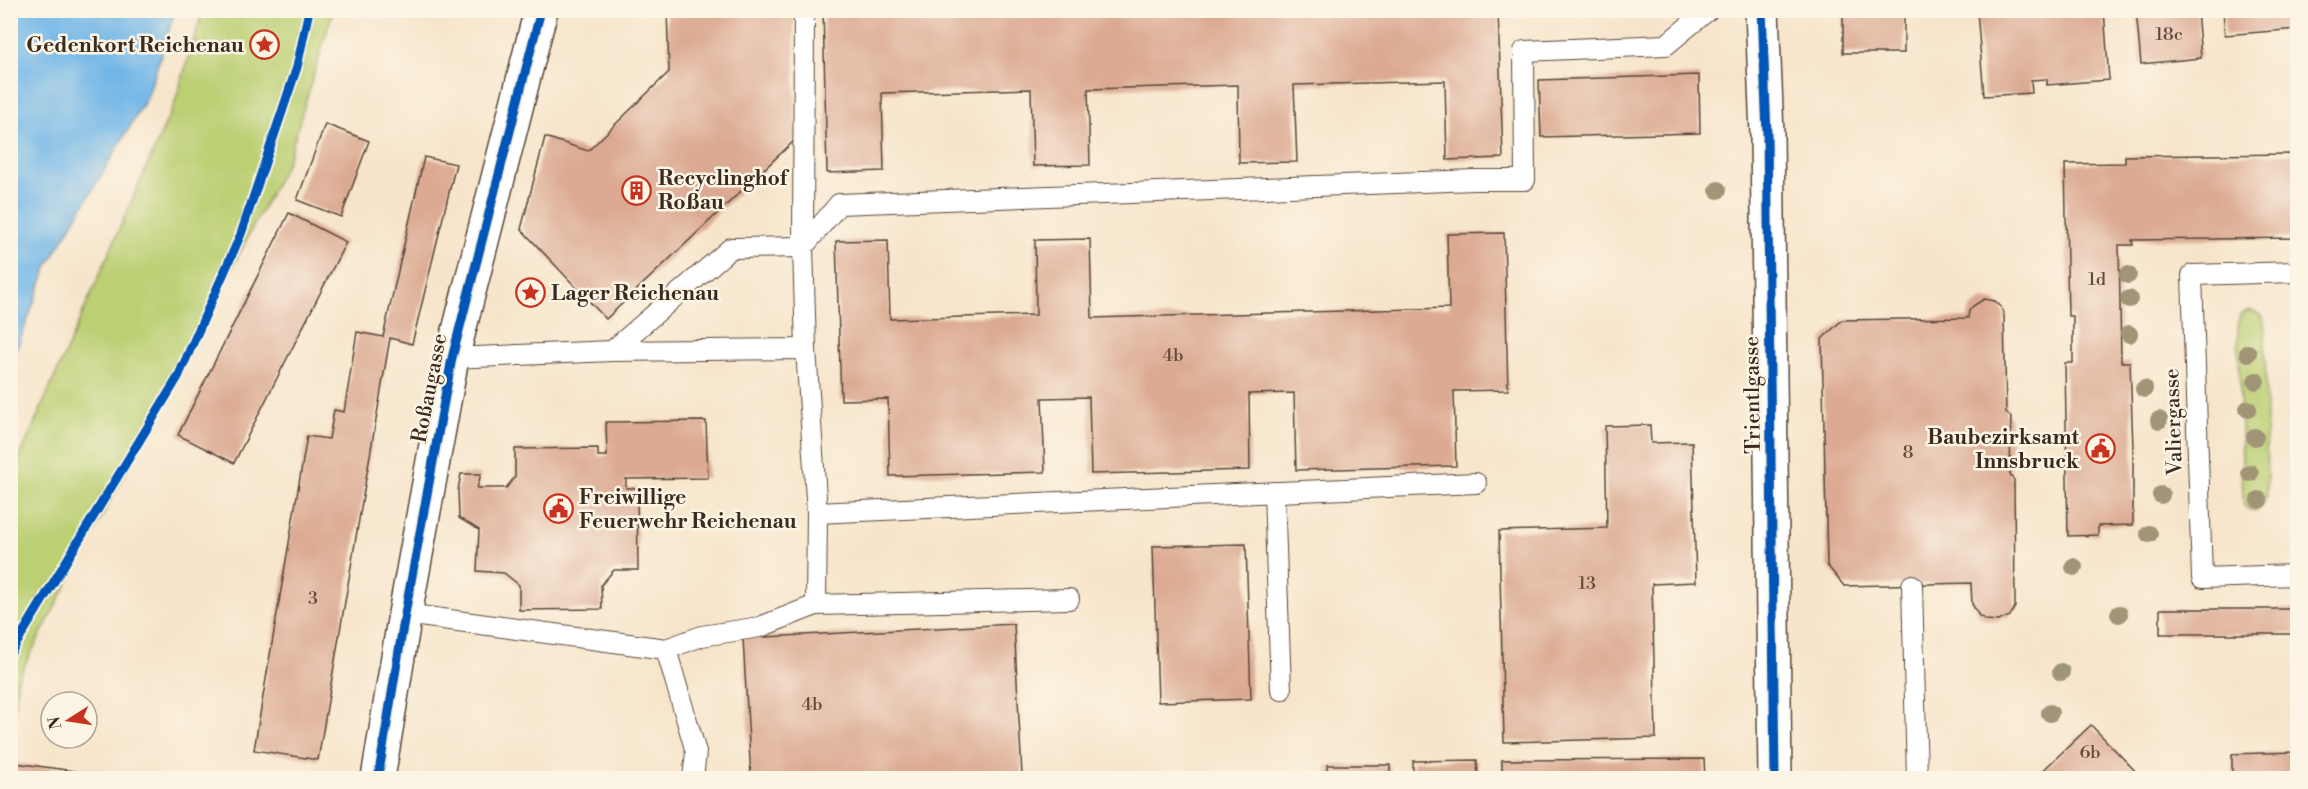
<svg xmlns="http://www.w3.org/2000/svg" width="2308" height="789" viewBox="0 0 2308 789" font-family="'Libre Bodoni',serif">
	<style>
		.green { fill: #bbcf73; stroke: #7b7c48; stroke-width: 1.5 }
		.water { fill: #71b6e7; stroke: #567082; stroke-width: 1.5 }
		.building { fill: #dcaa93 }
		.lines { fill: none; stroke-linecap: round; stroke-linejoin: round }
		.service-casing { stroke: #574638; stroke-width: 22 }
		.minor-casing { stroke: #574638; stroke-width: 36 }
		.service { stroke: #fff; stroke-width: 20 }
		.minor { stroke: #fff; stroke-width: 33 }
		.cycleway-casing { stroke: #fcf5e5; stroke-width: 13 }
		.cycleway { stroke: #0057b8; stroke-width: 9 }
		.tree { fill: #a19577 }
		.labels { text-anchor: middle; stroke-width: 5; stroke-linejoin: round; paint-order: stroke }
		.number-label { font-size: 18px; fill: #634a3b }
		.poi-label { font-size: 21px; font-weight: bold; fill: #3b2a1e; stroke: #fcf5e5; text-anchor: start }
		.street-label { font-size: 21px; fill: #3b2a1e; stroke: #fcf5e5 }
	</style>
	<rect width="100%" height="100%" fill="#fcf5e5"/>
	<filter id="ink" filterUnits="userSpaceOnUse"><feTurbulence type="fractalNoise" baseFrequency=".0167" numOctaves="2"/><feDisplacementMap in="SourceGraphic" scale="12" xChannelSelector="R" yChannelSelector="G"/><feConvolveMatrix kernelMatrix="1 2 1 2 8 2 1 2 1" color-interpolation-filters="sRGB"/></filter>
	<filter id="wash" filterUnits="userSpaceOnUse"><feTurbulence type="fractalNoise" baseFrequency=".008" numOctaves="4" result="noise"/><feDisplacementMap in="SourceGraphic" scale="24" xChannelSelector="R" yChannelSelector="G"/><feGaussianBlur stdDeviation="1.35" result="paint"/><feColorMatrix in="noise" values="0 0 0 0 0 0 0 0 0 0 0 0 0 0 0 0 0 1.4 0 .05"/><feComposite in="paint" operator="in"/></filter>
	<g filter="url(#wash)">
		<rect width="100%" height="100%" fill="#f7e5cb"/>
		<g class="green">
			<polygon points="203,10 333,11 288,160 18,678 11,734 11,477 175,102"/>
			<path d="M 2248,310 L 2255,312 L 2263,317 L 2265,331 L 2267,496 C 2263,507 2255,516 2244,506 L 2243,499 L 2238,322 L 2240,315 Z"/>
		</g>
		<polygon class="water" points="11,10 175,11 147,98 48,265 11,364"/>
		<g id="blocks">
			<g class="building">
				<polygon points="667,10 794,10 796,139 606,319 521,229 545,137 588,151 669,72"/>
				<polygon points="823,10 1498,10 1503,158 1447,160 1445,81 1294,85 1297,162 1239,163 1238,85 1088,89 1090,165 1033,166 1031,89 882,93 884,171 827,173"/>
				<rect x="1843" y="10" width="61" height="43"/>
				<polygon points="1983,10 2104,10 2109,80 2047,85 2047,79 2031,80 2032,93 1984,96 1977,11"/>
				<polygon points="2136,10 2197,10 2201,58 2141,64"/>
				<polygon points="2223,10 2298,10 2298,29 2225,35"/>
				<polygon points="1699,75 1700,133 1541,137 1539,80"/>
				<polygon points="325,124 369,141 341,217 297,200"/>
				<polygon points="2298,154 2298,238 2132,240 2133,245 2119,245 2121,362 2130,362 2133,448 2133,525 2098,526 2098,535 2068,536 2065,363 2073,363 2073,316 2068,316 2065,164 2125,163 2125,156"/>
				<polygon points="424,157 456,164 412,344 390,338 318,760 254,750 307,436 329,439 334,410 344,412 357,332 383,337"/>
				<polygon points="289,213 346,242 234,463 178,435"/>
				<polygon points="1504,233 1508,390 1454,391 1456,466 1296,470 1294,393 1249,394 1250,470 1091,474 1089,397 1042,398 1045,472 890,476 888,399 841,400 836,241 888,240 890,319 1036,315 1035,240 1090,239 1092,318 1449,308 1447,234"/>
				<polygon points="1984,299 1995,301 2001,307 2004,315 2006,413 2011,417 2010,475 2014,480 2015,607 2010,616 1998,621 1986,620 1979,616 1972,604 1971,583 1844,586 1827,565 1822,339 1842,320 1968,318 1969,311 1973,306"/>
				<polygon points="706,421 708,478 626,479 626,488 637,488 638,570 614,570 601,585 602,609 519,610 519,585 504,573 477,571 479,530 459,518 458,490 461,474 481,474 477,488 506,488 515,477 515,449 598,448 598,456 607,456 606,422"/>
				<polygon points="1650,425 1651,443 1692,442 1696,582 1652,584 1656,738 1504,742 1499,531 1607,528 1605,426"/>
				<polygon points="1246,544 1251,699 1158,702 1153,546"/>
				<rect x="2160" y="609" width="138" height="25"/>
				<polygon points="1014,624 1022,776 969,778 751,778 743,638"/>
				<polygon points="2091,725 2142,778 2035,778"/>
				<polygon points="2298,752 2298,778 2232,778 2232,754"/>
				<polygon points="1704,759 1705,778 1502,778 1502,760"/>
				<polygon points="1477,760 1478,778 1413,778 1413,761"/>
				<polygon points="15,763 118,777 118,778 13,778"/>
				<rect x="1327" y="765" width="63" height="13"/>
			</g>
		</g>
	</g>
	<g filter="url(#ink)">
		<use href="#blocks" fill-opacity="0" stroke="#574638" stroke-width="1.5"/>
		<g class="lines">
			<defs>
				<g id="service">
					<polyline points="803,247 839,204 1475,180 1525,180 1524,51 1666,45 1708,10"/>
					<polyline points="803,247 804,10"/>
					<polyline points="2298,272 2192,275 2202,578 2298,575"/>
					<polyline points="806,349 817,513 1476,483"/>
					<polyline points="452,358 612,351 806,349 803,247 731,248 612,351"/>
					<polyline points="1274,492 1281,690"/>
					<polyline points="1912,585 1917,778"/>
					<polyline points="816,605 1069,599"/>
					<polyline points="405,614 666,649 702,636 760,627 816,605 817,513"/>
					<polyline points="666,649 696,752 693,778"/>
				</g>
				<g id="minor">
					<polyline points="1762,10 1767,134 1775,778"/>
					<polyline points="378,778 405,614 452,358 541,10"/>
				</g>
			</defs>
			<use href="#service" class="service-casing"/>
			<use href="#minor" class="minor-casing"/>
			<use href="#service" class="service"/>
			<use href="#minor" class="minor"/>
			<defs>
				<g id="cycleway">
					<polyline points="1762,10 1767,134 1775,778"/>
					<polyline points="10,654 178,377 241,234 297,67 309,10"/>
					<polyline points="378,778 405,614 452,358 541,10"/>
				</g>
			</defs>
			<use href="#cycleway" class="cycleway-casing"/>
			<use href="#cycleway" class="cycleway"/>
		</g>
		<g class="tree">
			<circle cx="1718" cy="190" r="9"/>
			<circle cx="2128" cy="275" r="9"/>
			<circle cx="2129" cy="299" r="9"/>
			<circle cx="2129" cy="334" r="9"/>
			<circle cx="2248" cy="353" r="9"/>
			<circle cx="2256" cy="381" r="9"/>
			<circle cx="2144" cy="389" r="9"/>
			<circle cx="2248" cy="409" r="9"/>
			<circle cx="2159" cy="420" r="9"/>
			<circle cx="2255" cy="437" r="9"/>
			<circle cx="2250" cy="473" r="9"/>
			<circle cx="2161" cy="495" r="9"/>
			<circle cx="2259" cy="500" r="9"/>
			<circle cx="2149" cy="534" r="9"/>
			<circle cx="2074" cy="567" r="9"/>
			<circle cx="2119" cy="614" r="9"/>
			<circle cx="2061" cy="672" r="9"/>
			<circle cx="2050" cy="713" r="9"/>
		</g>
	</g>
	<defs>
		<symbol id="sight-ring" viewBox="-11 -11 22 22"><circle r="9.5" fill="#fcf5e5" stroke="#c8321e" stroke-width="1.5"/><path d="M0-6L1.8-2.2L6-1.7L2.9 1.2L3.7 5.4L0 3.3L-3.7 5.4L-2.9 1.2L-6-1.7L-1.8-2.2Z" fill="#c8321e"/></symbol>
		<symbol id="building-ring" viewBox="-11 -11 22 22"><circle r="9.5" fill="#fcf5e5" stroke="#c8321e" stroke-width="1.5"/><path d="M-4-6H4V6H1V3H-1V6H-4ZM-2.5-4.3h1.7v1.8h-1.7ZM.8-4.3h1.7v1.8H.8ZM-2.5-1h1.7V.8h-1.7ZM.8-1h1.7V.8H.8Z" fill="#c8321e"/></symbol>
		<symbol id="civic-ring" viewBox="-11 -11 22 22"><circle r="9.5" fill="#fcf5e5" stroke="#c8321e" stroke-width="1.5"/><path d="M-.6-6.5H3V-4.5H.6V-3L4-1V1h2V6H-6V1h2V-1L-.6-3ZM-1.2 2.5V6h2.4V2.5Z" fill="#c8321e"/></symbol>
	</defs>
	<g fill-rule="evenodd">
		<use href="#sight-ring" x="248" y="28" width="33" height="33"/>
		<use href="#building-ring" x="620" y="174" width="33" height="33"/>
		<use href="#sight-ring" x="514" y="276" width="33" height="33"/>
		<use href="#civic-ring" x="2084" y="432" width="33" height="33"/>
		<use href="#civic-ring" x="542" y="492" width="33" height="33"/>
	</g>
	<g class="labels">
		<g class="number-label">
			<text x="2169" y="40">18c</text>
			<text x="2097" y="285">1d</text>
			<text x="1173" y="361">4b</text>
			<text x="1908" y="458">8</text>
			<text x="1587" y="589">13</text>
			<text x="313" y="604">3</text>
			<text x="812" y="710">4b</text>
			<text x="2090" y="758">6b</text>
		</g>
		<g class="poi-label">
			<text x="244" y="52" text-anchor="end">Gedenkort Reichenau</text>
			<text x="658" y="185">Recyclinghof<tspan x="658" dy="24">Roßau</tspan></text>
			<text x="551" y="300">Lager Reichenau</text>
			<text x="2079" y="444" text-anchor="end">Baubezirksamt<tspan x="2079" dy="24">Innsbruck</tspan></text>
			<text x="579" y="504">Freiwillige<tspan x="579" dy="24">Feuerwehr Reichenau</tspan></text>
		</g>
		<g class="street-label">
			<text transform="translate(429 388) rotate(-79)" y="7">Roßaugasse</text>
			<text transform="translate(1752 395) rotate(-91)" y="7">Trientlgasse</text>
			<text transform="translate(2173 422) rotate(-92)" y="7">Valiergasse</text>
		</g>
	</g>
	<rect width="2308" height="789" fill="none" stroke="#fcf5e5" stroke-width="36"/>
	<g transform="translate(69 720) rotate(258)"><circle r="28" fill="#fcf5e5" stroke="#afa495" stroke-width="1.5"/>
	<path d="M0-4.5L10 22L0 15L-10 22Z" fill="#c8321e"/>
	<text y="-9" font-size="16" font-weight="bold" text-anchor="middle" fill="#3b2a1e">N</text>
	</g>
</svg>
